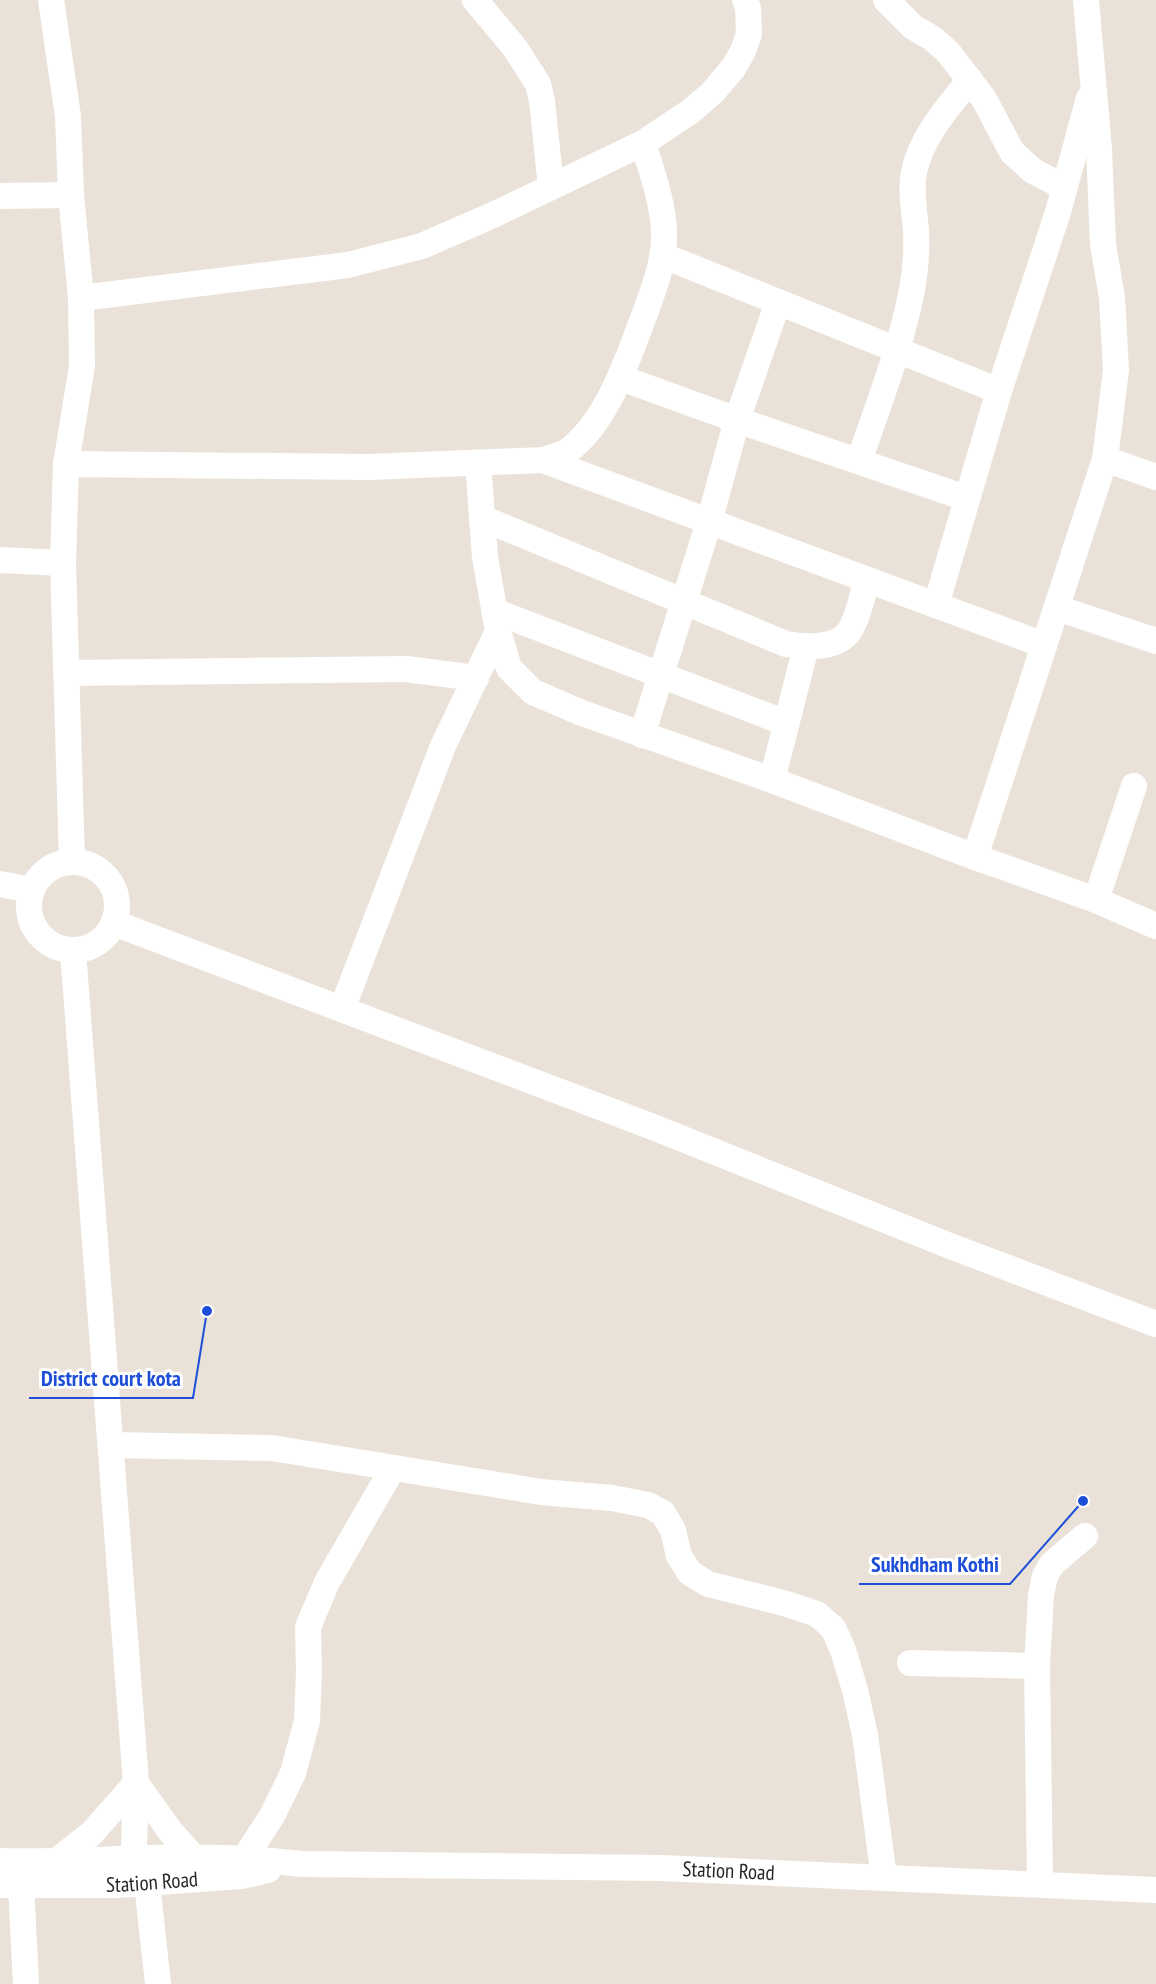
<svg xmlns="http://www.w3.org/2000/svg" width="1156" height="1984" viewBox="0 0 1156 1984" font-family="'PT Sans Narrow',sans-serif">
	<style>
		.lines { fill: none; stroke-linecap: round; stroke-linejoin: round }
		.minor { stroke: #fff; stroke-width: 26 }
		.labels { text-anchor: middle; stroke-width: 6; stroke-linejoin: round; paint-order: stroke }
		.street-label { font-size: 21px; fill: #272727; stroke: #fff }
		.leader { fill: none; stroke: #1d4ed8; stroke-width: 2 }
		.callout-dot { fill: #1d4ed8; stroke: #fff; stroke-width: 2 }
		.callout-label { font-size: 22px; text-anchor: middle; font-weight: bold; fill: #1d4ed8; stroke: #fff; stroke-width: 6; stroke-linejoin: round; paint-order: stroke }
	</style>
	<rect width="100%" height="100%" fill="#eae2d8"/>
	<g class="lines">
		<g class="minor">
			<polyline points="51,0 68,116 71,195 81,298 82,366 66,464 63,563 72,862"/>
			<polyline points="475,0 515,48 538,84 542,101 551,187"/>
			<polyline points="886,0 913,27 932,38 948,52 984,99 1012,152 1033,171 1064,187"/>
			<polyline points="0,196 71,195"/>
			<polyline points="664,256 999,391"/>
			<polyline points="81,298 348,265 422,246 493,215 643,143 691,111 712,93 734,67 743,51 749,34 748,8 745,0"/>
			<polyline points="621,378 737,420 966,498"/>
			<polyline points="1105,459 1156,477"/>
			<polyline points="543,460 1044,645"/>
			<path d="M 859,461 C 878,406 899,352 911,295 C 915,275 917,252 916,232 C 915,212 910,192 914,172 C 921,137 948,107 970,80"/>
			<polyline points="478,463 485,557 498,631 509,668 533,692 582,713 772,780 975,857 1096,900 1156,926"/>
			<path d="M 66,464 L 369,467 L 543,460 C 551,457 562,455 569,450 C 608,420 627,360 644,316 C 654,289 665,261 664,232 C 663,202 652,172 643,143"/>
			<path d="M 482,518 L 786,644 C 803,647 831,649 845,636 C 857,626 862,595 867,580"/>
			<polyline points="0,560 63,563"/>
			<polyline points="936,605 999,391 1058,212 1089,98"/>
			<polyline points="1057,608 1156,641"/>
			<polyline points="494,611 786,723"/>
			<polyline points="66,673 406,669 476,678"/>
			<polyline points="642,735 709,522 737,420 778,302"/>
			<polyline points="772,780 806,647"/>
			<polyline points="975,857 1105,459 1116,370 1112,298 1103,244 1099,149 1086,0"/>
			<circle cx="73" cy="906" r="44"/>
			<polyline points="0,884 32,890"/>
			<polyline points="1096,900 1134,786"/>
			<polyline points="114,923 653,1127 950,1246 1156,1324"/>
			<polyline points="73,951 136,1783 133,1884"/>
			<polyline points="342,1009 443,746 498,631"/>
			<polyline points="111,1445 272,1448 541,1492 612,1498 648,1505 663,1513 673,1530 679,1556 690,1573 708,1584 787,1604 817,1614 833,1628 843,1650 855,1690 865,1735 884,1878"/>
			<polyline points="910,1663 1037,1666"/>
			<polyline points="244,1859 272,1816 293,1773 307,1721 309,1672 308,1627 327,1582 393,1468"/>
			<path id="s1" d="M 0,1861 C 82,1863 164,1854 245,1859 C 264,1860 282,1862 301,1864 L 661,1868 L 1156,1890"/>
			<polyline points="54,1863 92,1833 136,1783 170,1831 194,1858"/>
			<polyline points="147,1883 158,1984"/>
			<polyline points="1040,1884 1037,1666 1041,1595 1045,1576 1052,1564 1085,1536"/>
			<path id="s2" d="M 0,1885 L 118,1885 L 241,1876 L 268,1870"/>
			<polyline points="21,1885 26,1984"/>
		</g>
	</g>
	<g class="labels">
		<g class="street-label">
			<text dy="7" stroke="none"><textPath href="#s1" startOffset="729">Station Road</textPath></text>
			<text dy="7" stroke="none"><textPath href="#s2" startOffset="152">Station Road</textPath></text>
		</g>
	</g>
	<path class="leader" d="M207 1311L193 1398H29M1083 1501L1010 1584H859"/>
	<g class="callout-dot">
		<circle cx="207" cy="1311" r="6"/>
		<circle cx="1083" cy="1501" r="6"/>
	</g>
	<g class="callout-label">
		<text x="111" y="1386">District court kota</text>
		<text x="935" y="1572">Sukhdham Kothi</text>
	</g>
</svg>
